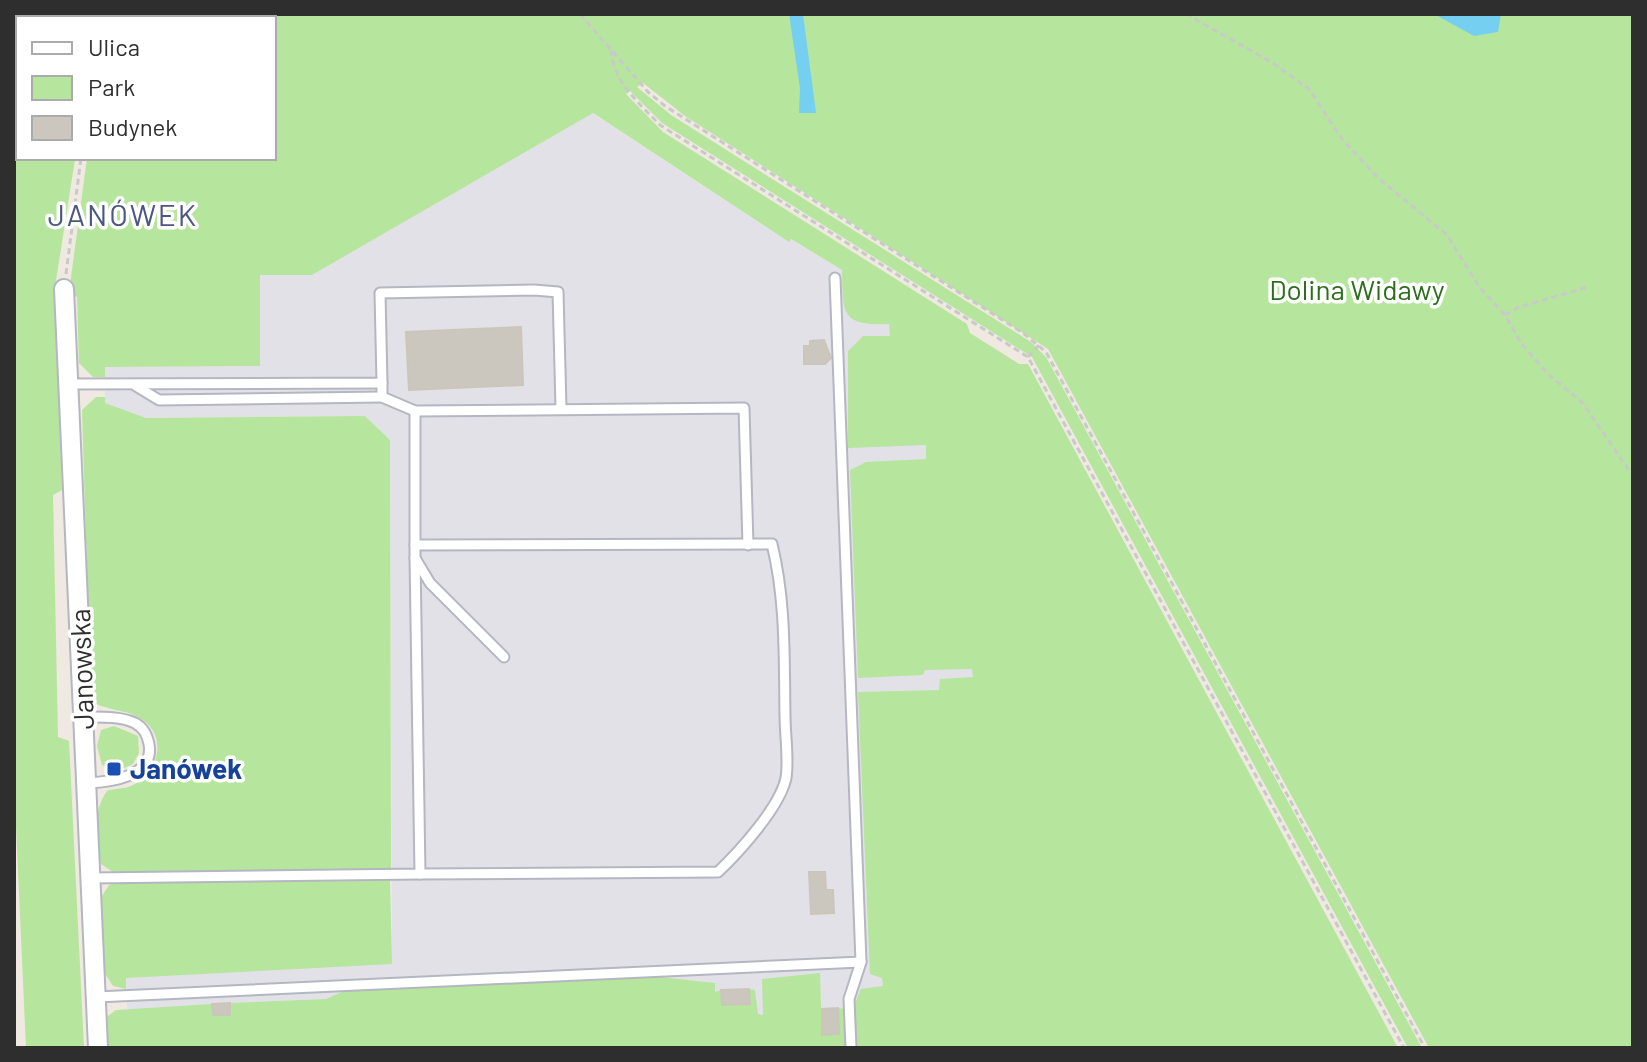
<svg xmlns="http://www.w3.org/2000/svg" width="1647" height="1062" viewBox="0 0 1647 1062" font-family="Barlow,sans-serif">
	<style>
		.industrial { fill: #e3e1e8 }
		.green { fill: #b6e59e }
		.water { fill: #75cff0 }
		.building { fill: #cbc7bf; stroke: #cbc5ba; stroke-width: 2 }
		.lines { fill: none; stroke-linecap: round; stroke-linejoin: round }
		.service-casing { stroke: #b4b7c1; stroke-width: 13 }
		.minor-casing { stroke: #b4b7c1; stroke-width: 22 }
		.path { stroke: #c9c9c9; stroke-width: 3; stroke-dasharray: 6 4; stroke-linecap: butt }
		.service { stroke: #fff; stroke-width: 9 }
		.minor { stroke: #fff; stroke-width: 18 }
		.transit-dot { fill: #1a4fb4; stroke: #fff; stroke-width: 3 }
		.labels { text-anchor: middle; stroke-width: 7; stroke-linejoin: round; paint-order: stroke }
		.park-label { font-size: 28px; fill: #2c6e1b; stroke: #fff }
		.street-label { font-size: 28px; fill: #2e2e2e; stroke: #fff }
		.transit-label { font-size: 28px; font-weight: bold; fill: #164399; stroke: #fff; text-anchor: start }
		.neighbourhood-label { font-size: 30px; letter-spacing: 2px; fill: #4d5680; stroke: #fff }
	</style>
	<rect width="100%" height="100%" fill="#efe9e1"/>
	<polygon class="industrial" points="592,113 789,242 790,239 1027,381 1392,1048 129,1048 126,978 392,963 390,440 365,416 146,418 105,403 105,367 260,366 260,275 312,275"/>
	<g class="green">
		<polygon points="14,14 168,14 163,18 18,18 15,138"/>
		<path d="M 192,14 L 1633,14 L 1633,1048 L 1429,1048 L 1048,349 L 685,116 L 643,83 L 637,87 L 671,115 L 1031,342 L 1046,357 L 1422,1048 L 1408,1048 L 1032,357 L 662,123 L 630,91 L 626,94 L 663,132 L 967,324 L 970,333 L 1019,364 L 1028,364 L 1398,1048 L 857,1048 L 855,1003 L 861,989 L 883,986 L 882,978 L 870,974 L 858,692 L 939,690 L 940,679 L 973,677 L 972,669 L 925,670 L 923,675 L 858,678 L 850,470 L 866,462 L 926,459 L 926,445 L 848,448 L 848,351 L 863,336 L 890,336 L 889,324 C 840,326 843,313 842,270 L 791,239 L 789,242 L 593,113 L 312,275 L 260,275 L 260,366 L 105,367 L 105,377 L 93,377 L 79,363 L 77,297 L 71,294 L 70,285 L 87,158 L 274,158 L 274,18 L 188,18 Z"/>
		<polygon points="14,152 18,152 18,158 75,159 55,287 62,490 53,495 58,737 69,741 84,1048 26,1048 14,782"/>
		<path d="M 96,397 L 105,397 L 105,403 L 146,418 L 365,416 L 390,440 L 391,871 L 113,872 L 101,864 C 93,842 93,810 107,791 C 115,788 124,789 131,786 C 160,773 169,733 138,717 C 125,710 110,710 96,704 L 91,697 L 82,410 Z"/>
		<polygon points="114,726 138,736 139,753 133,764 115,772 102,765 97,746 101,730"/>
		<polygon points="390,881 392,964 126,978 126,989 113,986 102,969 100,899 109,885 119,882"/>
		<polygon points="820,973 822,1035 839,1034 838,1008 845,1009 846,1048 105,1048 104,1019 116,1010 212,1004 213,1015 230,1015 230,1003 326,999 349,989 651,976 715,983 715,992 721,990 722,1005 750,1004 749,989 755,990 758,1014 763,1015 762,979"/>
	</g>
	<g class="water">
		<polygon points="789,14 803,14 816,113 799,113 800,88"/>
		<polygon points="1434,14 1501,14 1498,32 1474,36"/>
	</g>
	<g class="building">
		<polygon points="521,327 523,385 409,390 406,332"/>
		<polygon points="824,340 831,358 825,364 804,364 804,346 810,346 810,341"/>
		<polygon points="809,872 825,872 826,890 833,890 834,913 811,914"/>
		<polygon points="749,989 750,1004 722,1005 721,990"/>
		<polygon points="230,1003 230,1015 213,1015 212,1004"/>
		<polygon points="838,1008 839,1034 822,1035 822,1009"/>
	</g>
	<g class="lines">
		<defs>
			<g id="service">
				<polyline points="382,383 382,397 415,411 744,408 748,545"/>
				<polyline points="70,384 382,383 380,293 534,290 558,292 561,408"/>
				<polyline points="136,386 159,400 382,397"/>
				<polyline points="415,411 415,558 430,583 504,657"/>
				<path d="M 415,545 L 772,544 C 786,601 784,658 785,716 C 785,735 789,759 786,778 C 780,807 739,852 718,872 L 420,874"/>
				<path d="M 84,717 C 100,717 120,716 135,723 C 144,728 147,735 149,744 C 155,777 110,782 87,783"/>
				<polyline points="91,878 420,874 415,558"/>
				<polyline points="96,997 861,962 835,278"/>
				<polyline points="851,1048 849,999 861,962"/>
			</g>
			<polyline id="minor" points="64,289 98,1048"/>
		</defs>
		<use href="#service" class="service-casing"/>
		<use href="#minor" class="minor-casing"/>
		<g class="path">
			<polyline points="580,14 648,92 665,106 1023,333 1046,352 1425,1048"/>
			<polyline points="1186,14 1273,63 1309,89 1342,139 1378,178 1447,235 1480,288 1505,315 1521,343 1549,375 1582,402 1633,476"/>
			<polyline points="123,18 124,14"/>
			<polyline points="180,18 184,14"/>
			<path d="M 611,50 C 613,82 640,104 660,125 L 1028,357 L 1404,1048"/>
			<polyline points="14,147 18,145"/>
			<polyline points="66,274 81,158"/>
			<polyline points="1505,315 1519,307 1588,287"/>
			<polyline points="1028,357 1039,345"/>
		</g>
		<use href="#service" class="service"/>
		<use href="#minor" class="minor"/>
	</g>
	<rect class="transit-dot" x="106" y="761" width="16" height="16" rx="4"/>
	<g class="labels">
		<g class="park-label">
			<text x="1357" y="300">Dolina Widawy</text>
		</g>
		<g class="street-label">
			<text transform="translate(82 669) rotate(-92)" y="10">Janowska</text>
		</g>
		<g class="transit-label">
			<text x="130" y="779">Janówek</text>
		</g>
		<g class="neighbourhood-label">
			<text x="123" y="226">JANÓWEK</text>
		</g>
	</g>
	<rect width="1647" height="1062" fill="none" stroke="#2e2e2e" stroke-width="32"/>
	<rect x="16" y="16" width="260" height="144" fill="#ffffff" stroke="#ababab" stroke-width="2"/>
	<rect x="32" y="42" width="40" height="12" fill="#ffffff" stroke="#ababab" stroke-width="2"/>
	<text x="88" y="56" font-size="24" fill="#2e2e2e">Ulica</text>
	<rect x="32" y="76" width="40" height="24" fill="#b6e59e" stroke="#ababab" stroke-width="2"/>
	<text x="88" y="96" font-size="24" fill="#2e2e2e">Park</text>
	<rect x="32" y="116" width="40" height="24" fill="#cbc7bf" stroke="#ababab" stroke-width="2"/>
	<text x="88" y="136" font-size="24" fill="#2e2e2e">Budynek</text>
</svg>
